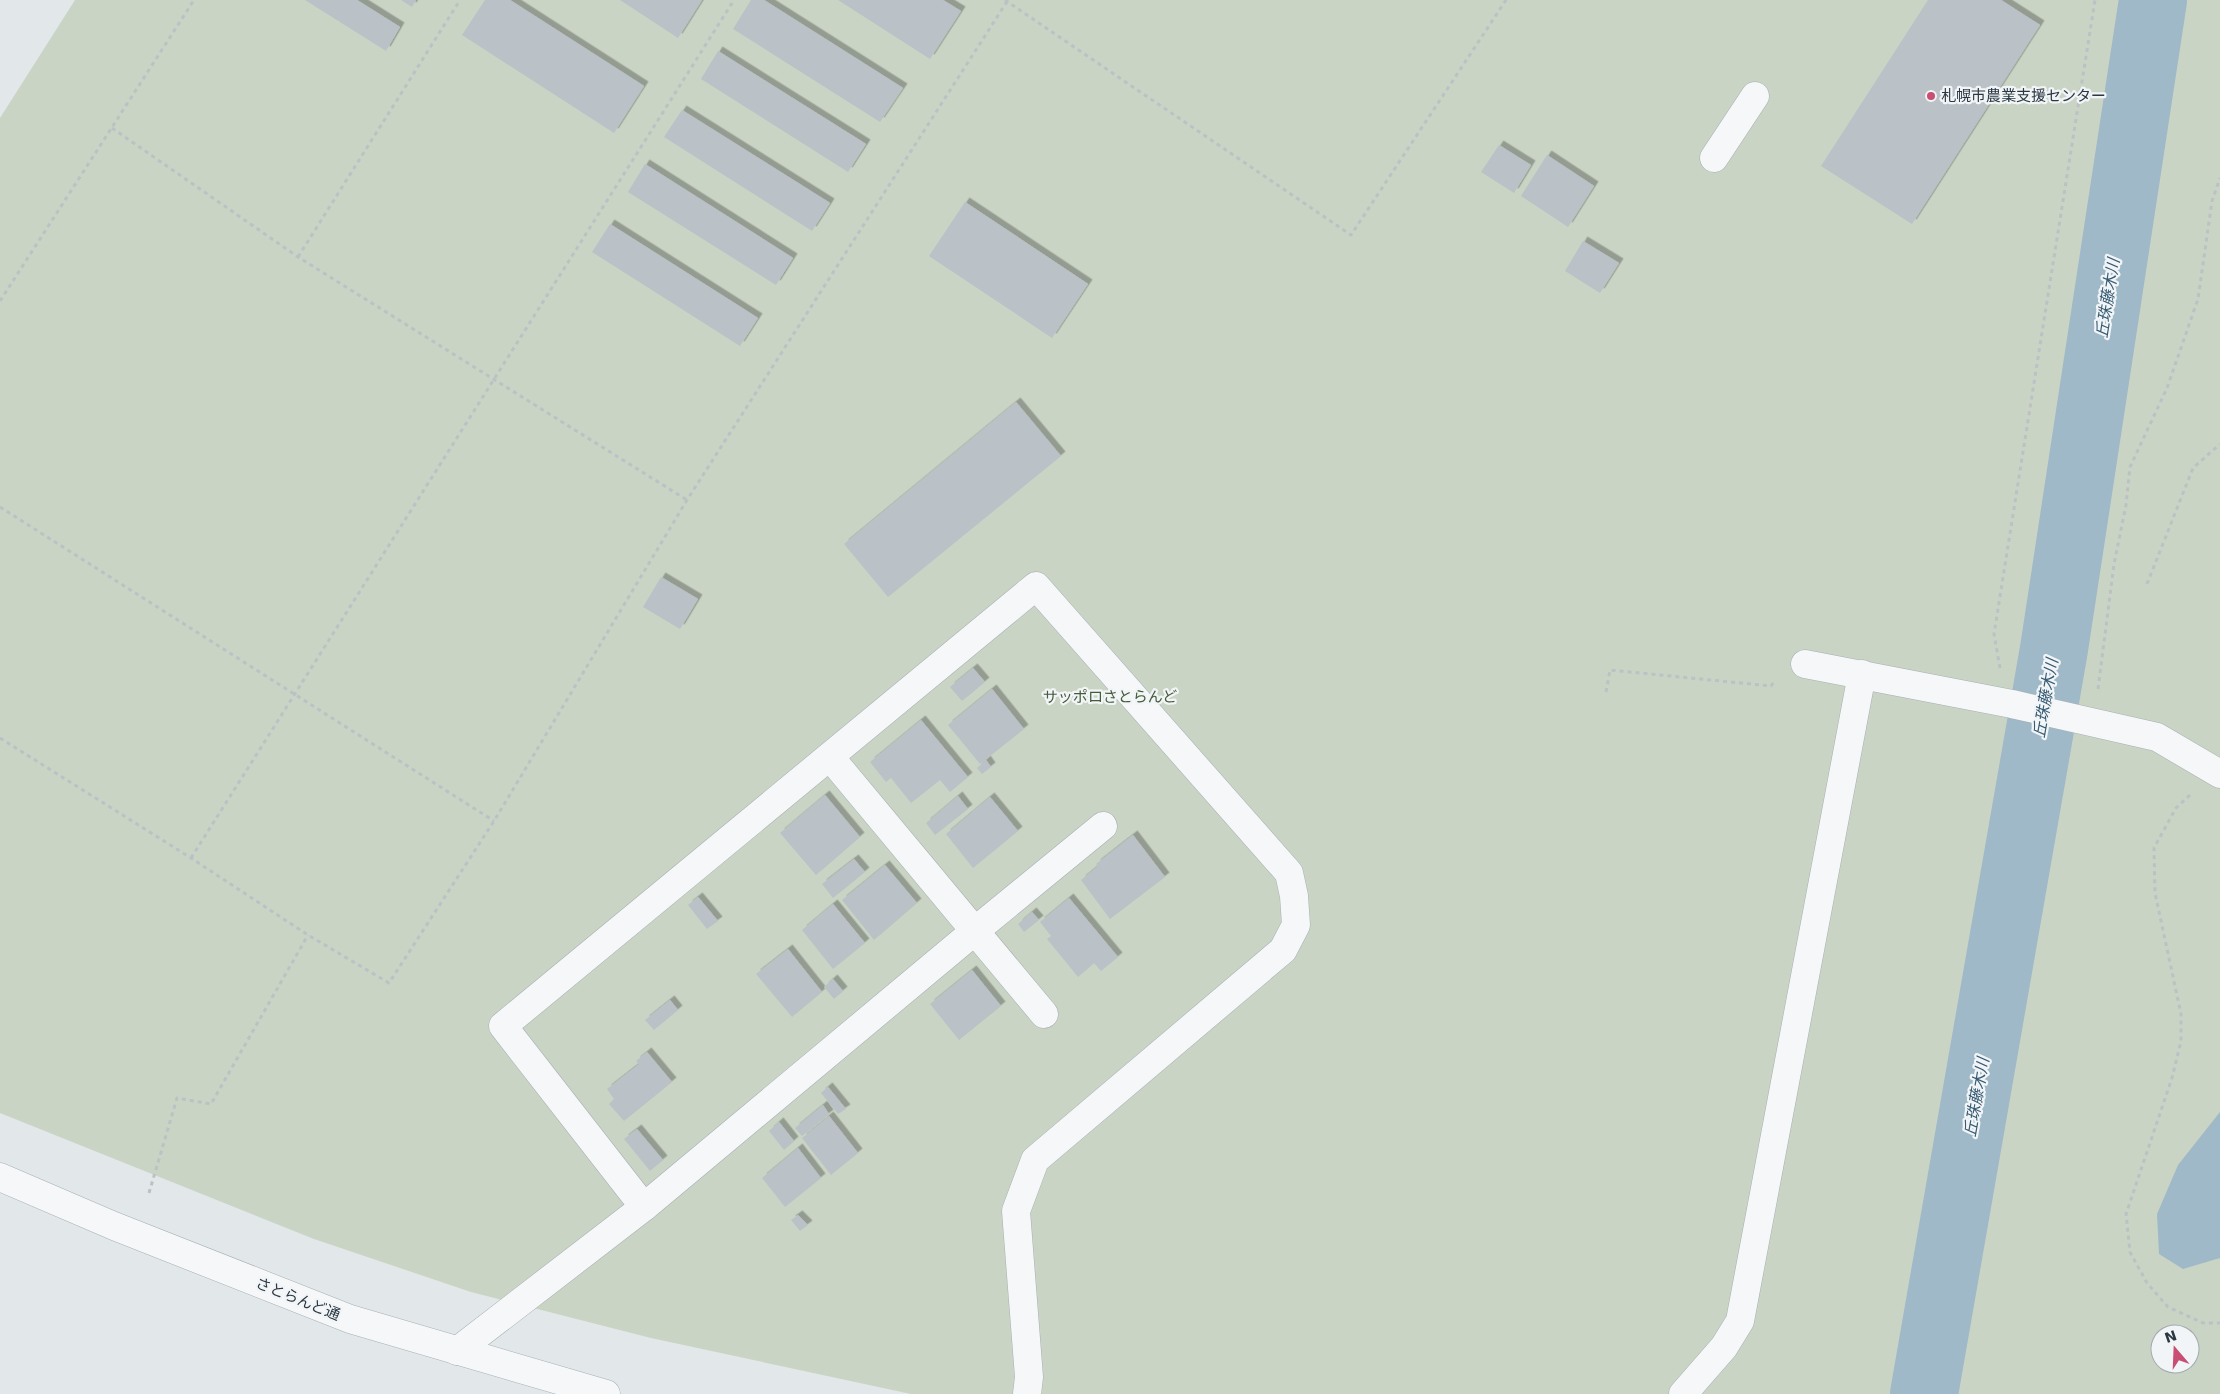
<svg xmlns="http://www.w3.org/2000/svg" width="2220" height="1394" viewBox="0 0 2220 1394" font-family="'DejaVu Sans','Noto Sans JP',sans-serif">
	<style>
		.green { fill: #cad4c4; fill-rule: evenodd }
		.water { fill: #9fb9c8 }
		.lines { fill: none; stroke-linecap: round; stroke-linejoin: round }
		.river { stroke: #9fb9c8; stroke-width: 68 }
		.building { fill: #bac1c7; filter: url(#shadow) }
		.minor-casing { stroke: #a7afb4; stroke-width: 29 }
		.path { stroke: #bcc1c5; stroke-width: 3; stroke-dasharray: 4 4; stroke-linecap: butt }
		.minor { stroke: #f5f7f8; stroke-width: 28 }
		.poi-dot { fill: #c84e73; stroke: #f2f5f7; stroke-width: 2 }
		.labels { text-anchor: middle; stroke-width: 4.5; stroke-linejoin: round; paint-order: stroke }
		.poi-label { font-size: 15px; fill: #2b3741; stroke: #f2f5f7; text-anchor: start }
		.park-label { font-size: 15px; fill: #455c39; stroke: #f2f5f7 }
		.street-label { font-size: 15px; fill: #2b3741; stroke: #f2f5f7 }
		.water-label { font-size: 16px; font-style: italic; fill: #375b73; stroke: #f2f5f7 }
	</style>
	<defs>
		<filter id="shadow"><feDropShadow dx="4.5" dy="-4.5" stdDeviation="0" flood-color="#0004"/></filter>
	</defs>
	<rect width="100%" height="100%" fill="#e2e7ea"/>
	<path class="green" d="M 75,0 L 2220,0 L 2220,1394 L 911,1394 L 651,1338 L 471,1292 L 314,1239 L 0,1113 L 0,118 ZM 2160,1334 L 2190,1334 L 2190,1364 L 2160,1364 Z"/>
	<polygon class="water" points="2220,1112 2220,1258 2183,1269 2159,1254 2157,1214 2178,1165"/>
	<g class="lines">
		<polyline class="river" points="1924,1394 2054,649 2153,0"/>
	</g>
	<g class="building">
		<polygon points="305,0 357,0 400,27 386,51"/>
		<polygon points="401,0 416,0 412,7"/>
		<polygon points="485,0 510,0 644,86 614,133 462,35"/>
		<polygon points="620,0 702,0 678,38"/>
		<polygon points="751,0 764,0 903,88 880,122 733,29"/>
		<polygon points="838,0 943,0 961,11 930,59"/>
		<polygon points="1928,0 2001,0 2040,25 1912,224 1821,166"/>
		<polygon points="718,51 866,144 848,172 701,79"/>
		<polygon points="682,110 830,203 812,231 664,137"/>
		<polygon points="1499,145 1531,165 1514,193 1481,172"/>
		<polygon points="1547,155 1594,186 1568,227 1521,196"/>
		<polygon points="645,164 793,258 776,285 628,192"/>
		<polygon points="965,202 1088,284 1052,338 929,256"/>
		<polygon points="610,224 758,318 740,346 592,252"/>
		<polygon points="1583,241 1619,263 1600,293 1565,271"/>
		<polygon points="1016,402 1061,456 888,597 844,544"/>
		<polygon points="661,577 698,599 680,629 643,607"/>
		<polygon points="973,668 985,682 962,701 950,687"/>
		<polygon points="992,689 1024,729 980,764 948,725"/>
		<polygon points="921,720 968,777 950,792 940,780 911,803 891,778 886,782 870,762"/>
		<polygon points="986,760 991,767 982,774 977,768"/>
		<polygon points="825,795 860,837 816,875 780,833"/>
		<polygon points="958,796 968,809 935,835 926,823"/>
		<polygon points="990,797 1018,831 973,868 946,834"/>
		<polygon points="1133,835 1165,877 1110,919 1081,880 1098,866 1096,864"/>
		<polygon points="854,859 865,872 833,898 822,884"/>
		<polygon points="885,865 917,903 874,940 842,900"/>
		<polygon points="698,897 718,921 707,929 688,905"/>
		<polygon points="1069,898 1118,957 1101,971 1094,963 1078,977 1047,939 1051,936 1040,922"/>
		<polygon points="833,904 865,943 833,969 802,930"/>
		<polygon points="1032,912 1039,920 1024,932 1018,924"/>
		<polygon points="788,949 822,992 792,1017 756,974"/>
		<polygon points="972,970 1001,1006 959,1040 930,1004"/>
		<polygon points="833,979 843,991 834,999 824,987"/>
		<polygon points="670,1000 678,1010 654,1030 645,1020"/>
		<polygon points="647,1052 672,1082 624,1121 609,1104 614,1099 607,1089 639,1064 636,1061"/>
		<polygon points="828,1087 846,1109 838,1114 821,1093"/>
		<polygon points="823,1105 829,1114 802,1136 795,1128"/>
		<polygon points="829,1116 858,1153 831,1175 802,1138"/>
		<polygon points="779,1122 794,1141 784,1150 769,1131"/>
		<polygon points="637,1129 663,1160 650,1171 624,1139"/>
		<polygon points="798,1148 821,1178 785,1207 762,1178"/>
		<polygon points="798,1215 808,1225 800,1231 791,1220"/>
	</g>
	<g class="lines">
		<defs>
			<g id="minor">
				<polyline points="1714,158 1755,96"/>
				<polyline points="1805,664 2012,704 2157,737 2220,774"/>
				<polyline points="830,757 1044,1014"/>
				<polyline points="0,1177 114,1226 350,1319 606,1394"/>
				<polyline points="644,1207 503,1026 1036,586 1289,873 1294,896 1296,925 1283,950 1035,1160 1016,1211 1029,1377 1027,1394"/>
				<polyline points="457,1351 644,1207 976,930 1103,826"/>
				<polyline points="1683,1394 1724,1347 1740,1321 1862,674"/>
			</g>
		</defs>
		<use href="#minor" class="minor-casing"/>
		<g class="path">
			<polyline points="1005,0 1351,235 1506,0"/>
			<polyline points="112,128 298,257 687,500"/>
			<polyline points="298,257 460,0"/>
			<polyline points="0,301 194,0"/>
			<polyline points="0,507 494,821"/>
			<polyline points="2147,584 2193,468 2220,444"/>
			<polyline points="2000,668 1994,634 2095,0"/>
			<polyline points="2098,689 2114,564 2126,505 2130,467 2167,388 2198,299 2212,201 2220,178"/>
			<polyline points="1606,692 1610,670 1771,686 1775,680"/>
			<polyline points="0,738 191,858 308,935 389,983 494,821 687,500 1008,0"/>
			<polyline points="2190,795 2176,808 2154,848 2155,893 2181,1014 2181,1041 2172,1078 2126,1214 2130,1252 2147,1283 2168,1307 2203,1323 2220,1323"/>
			<polyline points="191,858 734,0"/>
			<polyline points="149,1193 177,1098 211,1104 308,935"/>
		</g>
		<use href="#minor" class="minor"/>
	</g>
	<circle class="poi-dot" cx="1931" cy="96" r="5"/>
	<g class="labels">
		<g class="poi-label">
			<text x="1941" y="101">札幌市農業支援センター</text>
		</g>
		<g class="park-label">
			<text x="1110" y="702">サッポロさとらんど</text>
		</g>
		<g class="street-label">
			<text transform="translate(298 1299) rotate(22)" y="5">さとらんど通</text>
		</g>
		<g class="water-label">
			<text transform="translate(2107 298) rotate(-81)" y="6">丘珠藤木川</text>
			<text transform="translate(2045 698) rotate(-80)" y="6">丘珠藤木川</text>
			<text transform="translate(1976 1097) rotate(-80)" y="6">丘珠藤木川</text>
		</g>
	</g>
	<g transform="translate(2175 1349) rotate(341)"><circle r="24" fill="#f2f5f7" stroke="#a2a9ae"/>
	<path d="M0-4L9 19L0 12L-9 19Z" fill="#c84e73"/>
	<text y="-8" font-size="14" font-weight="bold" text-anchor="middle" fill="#2b3741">N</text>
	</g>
</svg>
